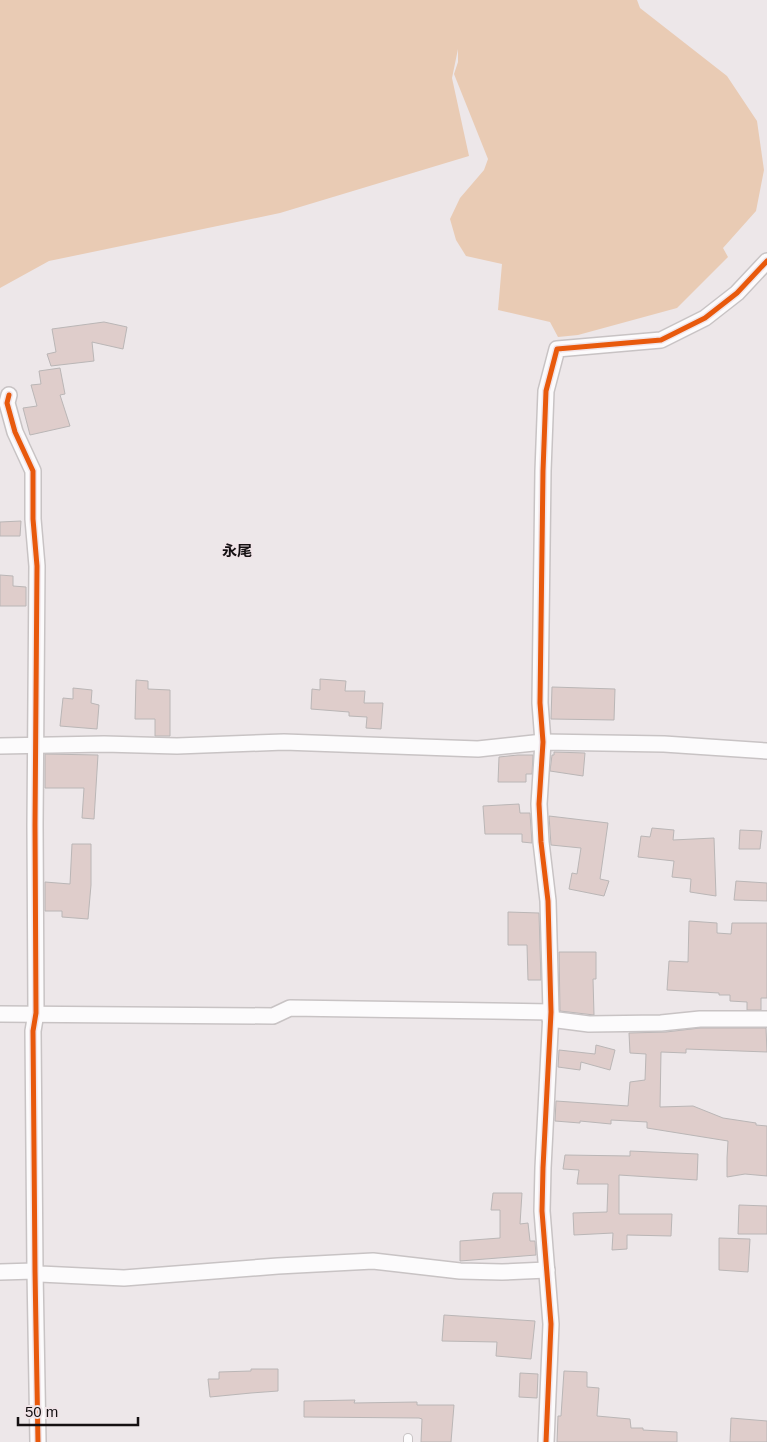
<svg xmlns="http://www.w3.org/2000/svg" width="767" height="1442" viewBox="0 0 767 1442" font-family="Arial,'Noto Sans JP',sans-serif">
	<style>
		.green { fill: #e9cbb4 }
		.building { fill: #dfcdcb; stroke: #bab6b6 }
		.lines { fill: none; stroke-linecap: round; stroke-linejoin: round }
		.lane-casing { stroke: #c8c3c4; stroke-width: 10 }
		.street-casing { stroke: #c8c3c4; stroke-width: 18 }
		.lane { stroke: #fcfbfc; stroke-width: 8 }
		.street { stroke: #fcfbfc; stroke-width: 15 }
		.cycleway-casing { stroke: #f0e4e8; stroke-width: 8 }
		.cycleway { stroke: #e8590c; stroke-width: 5 }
		.labels { text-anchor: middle; stroke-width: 4; stroke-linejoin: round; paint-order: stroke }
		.neighbourhood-label { font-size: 15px; font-weight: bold; fill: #151012; stroke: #f0e4e8 }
	</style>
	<rect width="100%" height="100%" fill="#ede7e9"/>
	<polygon class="green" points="0,0 637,0 640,8 727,76 757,121 764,170 756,211 723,248 728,257 677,308 578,335 558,337 550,322 498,310 502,264 466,256 456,240 450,219 460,198 484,170 488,159 454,74 458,62 458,49 452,78 469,156 280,213 49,261 0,288"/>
	<g class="building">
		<polygon points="104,322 127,327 123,349 92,342 94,361 51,366 47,354 56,352 52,329"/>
		<polygon points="60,368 65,394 60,395 70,426 30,435 23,408 37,406 31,385 41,384 39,371"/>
		<polygon points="21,521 20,536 0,536 0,522"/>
		<polygon points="0,575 13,576 13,586 26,587 26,606 0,606"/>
		<polygon points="320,679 346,681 345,691 365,691 364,703 383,703 381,729 366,728 367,717 349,716 349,712 311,709 312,689 320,690"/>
		<polygon points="136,680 148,681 148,689 170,690 170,736 155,736 155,719 135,719"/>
		<polygon points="552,687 615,689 614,720 551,719"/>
		<polygon points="73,688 92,690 91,703 99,705 97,729 60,726 63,698 73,699"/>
		<polygon points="554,752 585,753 583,776 550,771 552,755 554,755"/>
		<polygon points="45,754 98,755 94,819 82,818 84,788 45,788"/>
		<polygon points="518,755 533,755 532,774 526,774 526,782 498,782 499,757"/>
		<polygon points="519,804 520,813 530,813 532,843 522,842 522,834 485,834 483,806"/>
		<polygon points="549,816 608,823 600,879 609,881 604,896 569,889 572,873 577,874 581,848 551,845"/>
		<polygon points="652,828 674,830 673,840 714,838 716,896 690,892 691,879 672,877 674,861 638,857 641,836 650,837"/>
		<polygon points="740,830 762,831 760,849 739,849"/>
		<polygon points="72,844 91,844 91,885 88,919 62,917 62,911 45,911 45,882 70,884"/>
		<polygon points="736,881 767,883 767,901 734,900"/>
		<polygon points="508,912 539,913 541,980 528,980 527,945 508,945"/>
		<polygon points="689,921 717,923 717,933 731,934 732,923 767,923 767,998 761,998 761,1010 747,1010 747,1002 730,1001 730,995 719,995 719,993 667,990 669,961 688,962"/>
		<polygon points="559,952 596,952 596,979 593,979 594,1015 560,1011"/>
		<polygon points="700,1028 766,1028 767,1052 686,1049 686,1053 661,1052 660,1107 693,1106 723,1118 756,1123 756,1125 767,1126 767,1176 745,1174 727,1177 727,1158 728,1141 647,1128 647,1122 611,1120 611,1124 580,1121 580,1123 555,1121 556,1101 628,1106 630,1082 645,1080 646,1054 630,1053 629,1033 666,1032"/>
		<polygon points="596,1045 615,1050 610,1070 581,1062 580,1070 558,1067 559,1050 595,1054"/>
		<polygon points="630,1151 698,1154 697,1180 619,1175 619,1214 672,1214 671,1236 627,1235 627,1249 612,1250 613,1233 574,1235 573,1213 607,1212 608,1184 577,1184 579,1170 563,1169 565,1155 630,1156"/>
		<polygon points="493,1193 522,1193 520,1224 528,1223 530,1241 535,1241 536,1255 460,1261 460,1241 500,1238 500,1210 491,1210"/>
		<polygon points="739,1205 767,1206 767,1234 738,1234"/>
		<polygon points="719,1238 750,1239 748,1272 719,1270"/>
		<polygon points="444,1315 535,1321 531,1359 496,1356 497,1342 442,1341"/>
		<polygon points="251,1369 278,1369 278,1391 251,1393 210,1397 208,1379 219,1379 219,1372 251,1371"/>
		<polygon points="564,1371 587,1372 587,1387 599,1388 597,1416 630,1419 631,1428 643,1428 643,1430 677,1432 677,1442 557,1442 558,1416 561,1416"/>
		<polygon points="520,1373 538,1374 537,1398 519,1397"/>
		<polygon points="355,1400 354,1403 417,1402 417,1405 454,1405 451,1442 421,1442 422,1419 419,1418 304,1417 304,1401"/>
		<polygon points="731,1418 767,1421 767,1442 730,1442"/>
	</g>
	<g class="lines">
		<defs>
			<polyline id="lane" points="408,1442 408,1438"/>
			<g id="street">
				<polyline points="9,395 7,403 15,432 33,471 33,519 37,566 35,825 36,1013 33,1031 35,1271 38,1442"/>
				<polyline points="0,746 104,744 177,746 284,742 478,749 543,742 664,744 767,751"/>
				<polyline points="0,1014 273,1016 290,1008 551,1012"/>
				<polyline points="550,1019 589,1024 661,1023 700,1019 767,1019"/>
				<polyline points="0,1272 35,1271 40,1274 124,1278 278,1266 373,1261 460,1271 502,1272 547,1270"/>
				<polyline points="546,1442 551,1324 542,1211 543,1168 551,1012 548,901 541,842 539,804 543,742 540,703 543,471 546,391 557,349 661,340 705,318 737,293 767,261"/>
			</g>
		</defs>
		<use href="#lane" class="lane-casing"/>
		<use href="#street" class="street-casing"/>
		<use href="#lane" class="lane"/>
		<use href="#street" class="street"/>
		<defs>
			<g id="cycleway">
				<polyline points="9,395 7,403 15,432 33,471 33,519 37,566 35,825 36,1013 33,1031 35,1271 38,1442"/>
				<polyline points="546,1442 551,1324 542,1211 543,1168 551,1012 548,901 541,842 539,804 543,742 540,703 543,471 546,391 557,349 661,340 705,318 737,293 767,261"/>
			</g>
		</defs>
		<use href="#cycleway" class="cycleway-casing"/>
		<use href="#cycleway" class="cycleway"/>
	</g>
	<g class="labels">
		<g class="neighbourhood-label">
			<text x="237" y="556">永尾</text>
		</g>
	</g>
	<path d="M18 1417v8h120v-8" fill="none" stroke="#151012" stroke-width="2.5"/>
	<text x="25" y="1417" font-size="15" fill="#151012" stroke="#f0e4e8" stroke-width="4" paint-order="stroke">50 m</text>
</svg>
